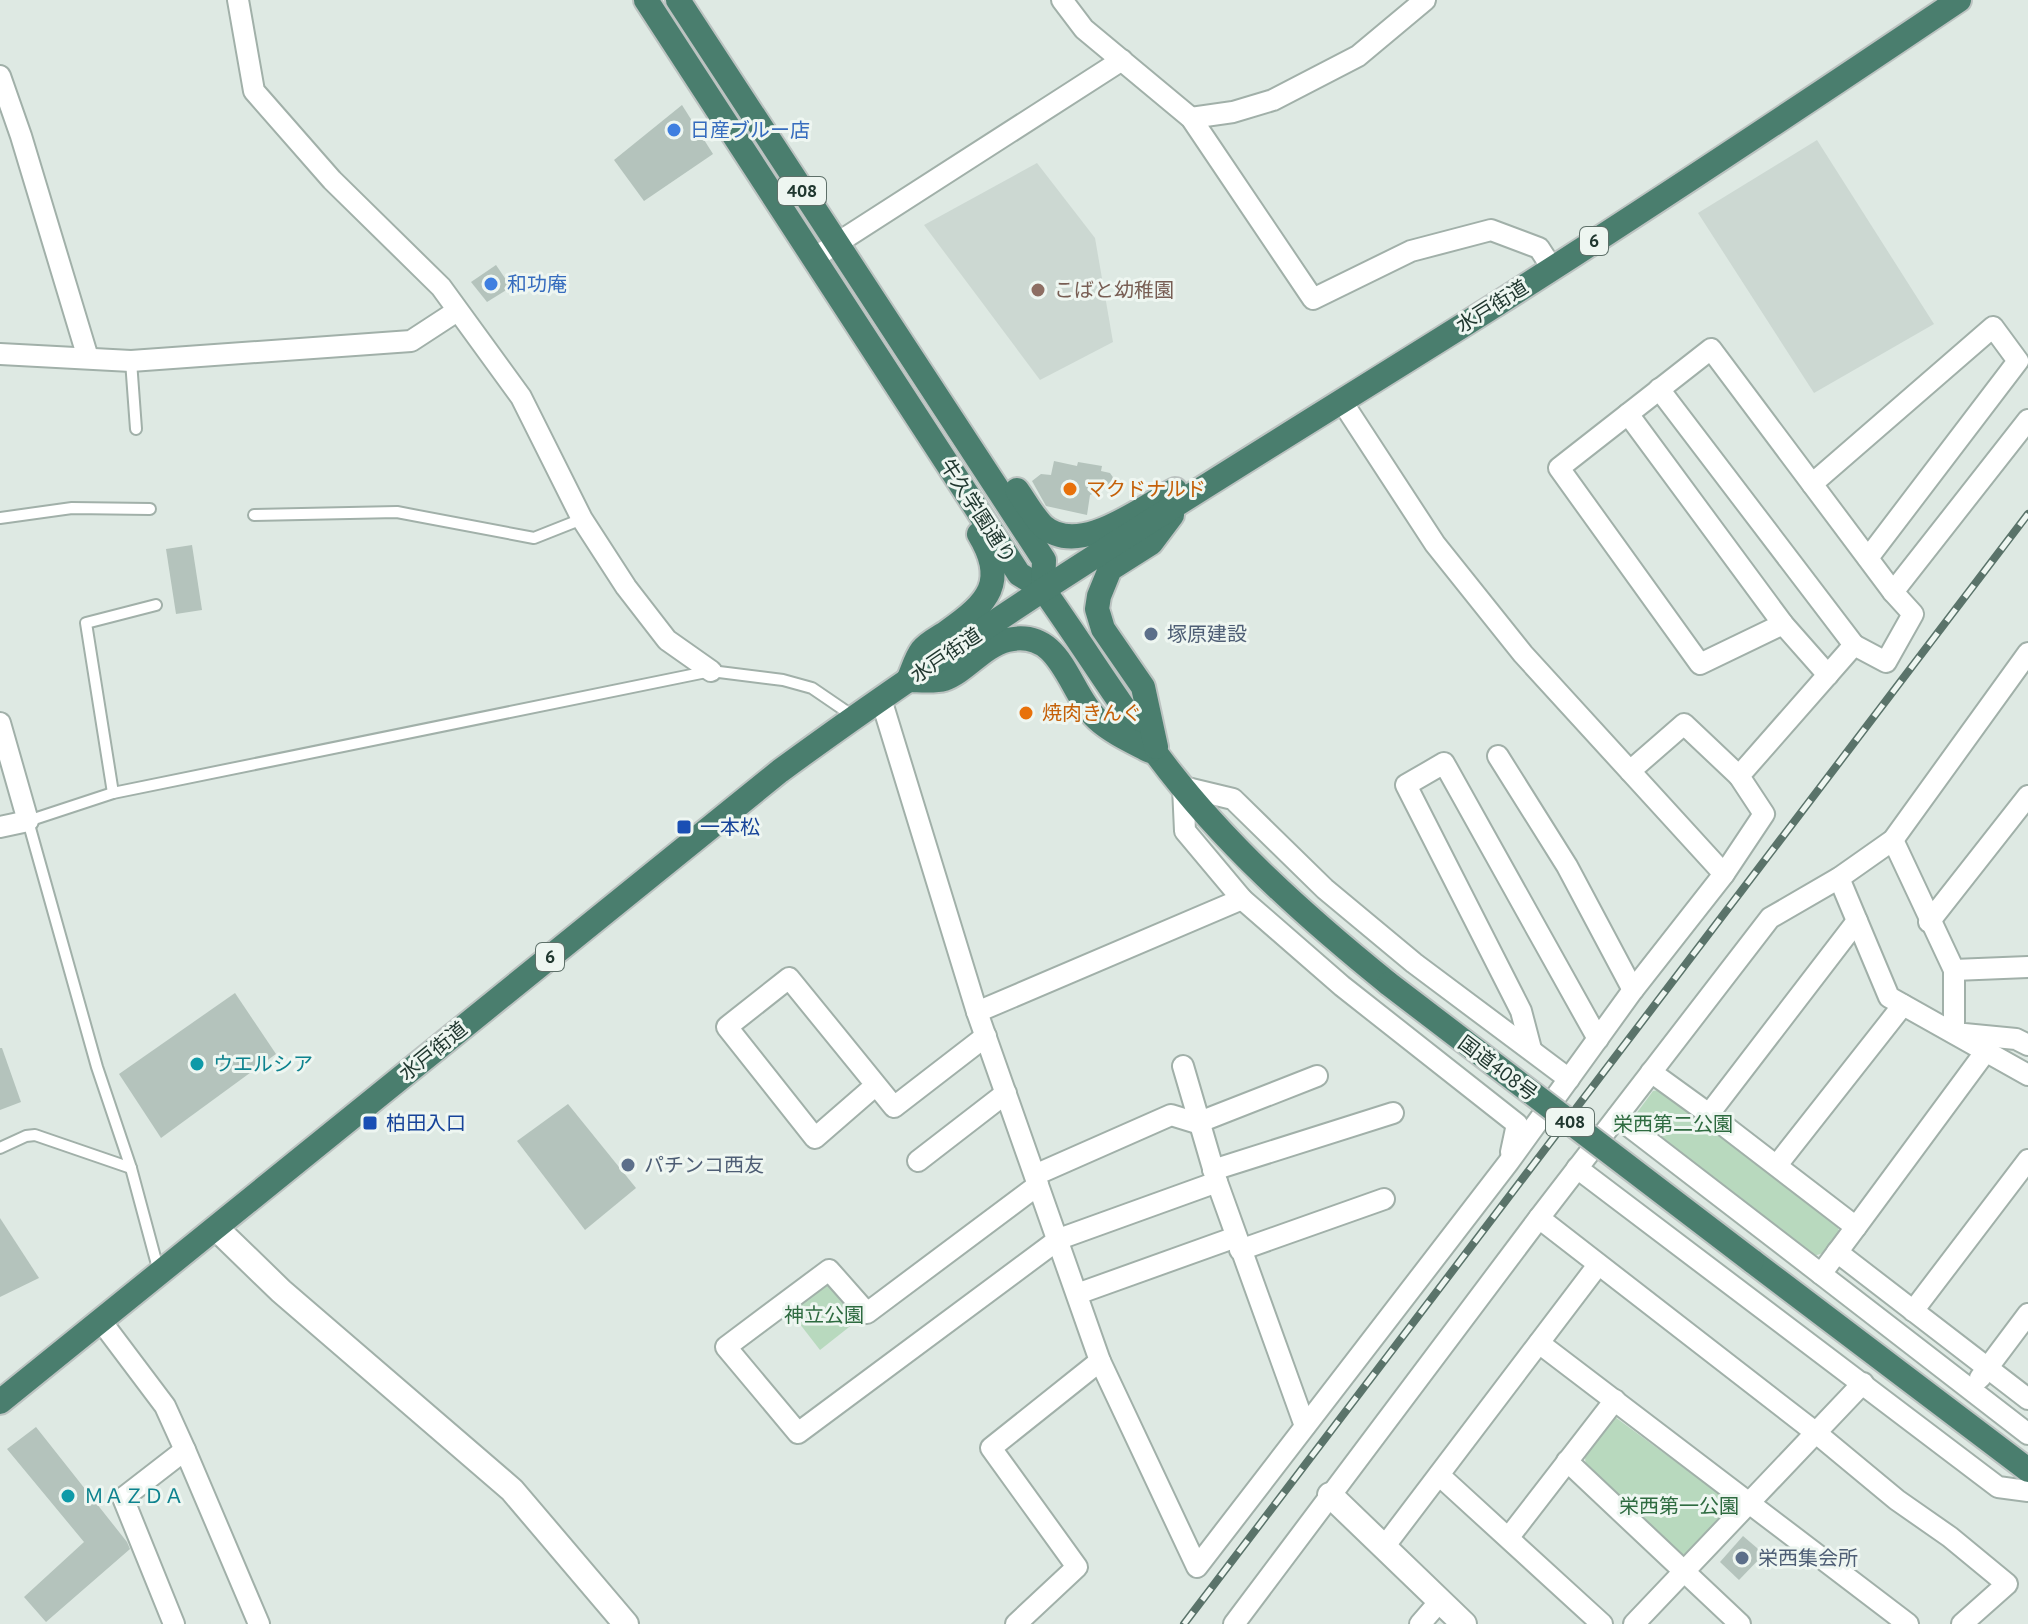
<svg xmlns="http://www.w3.org/2000/svg" width="2028" height="1624" viewBox="0 0 2028 1624" font-family="'PT Sans','Noto Sans JP',sans-serif">
	<style>
		.built { fill: #ccd8d2 }
		.green { fill: #b8d9be }
		.building { fill: #b4c3bc }
		.lines { fill: none; stroke-linecap: round; stroke-linejoin: round }
		.service-casing { stroke: #a1b0a9; stroke-width: 14 }
		.minor-casing { stroke: #a1b0a9; stroke-width: 24 }
		.tertiary-casing { stroke: #a1b0a9; stroke-width: 28 }
		.trunk-casing { stroke: #bcc3c1; stroke-width: 28 }
		.service { stroke: #fff; stroke-width: 10 }
		.minor { stroke: #fff; stroke-width: 20 }
		.tertiary { stroke: #fff; stroke-width: 24 }
		.trunk { stroke: #4a7e6e; stroke-width: 24 }
		.rail-casing { stroke: #5a736a; stroke-width: 8 }
		.rail { stroke: #eef6f1; stroke-width: 5; stroke-dasharray: 15; stroke-linecap: butt }
		.trunk-bridge-casing { stroke: #bcc3c1; stroke-width: 28; stroke-linecap: butt }
		.trunk-bridge { stroke: #4a7e6e; stroke-width: 24 }
		.shop-dot { fill: #3f7fe0; stroke: #eef6f1; stroke-width: 3 }
		.education-dot { fill: #8d6e63; stroke: #eef6f1; stroke-width: 3 }
		.food-dot { fill: #e8710a; stroke: #eef6f1; stroke-width: 3 }
		.service-dot { fill: #5c6f8a; stroke: #eef6f1; stroke-width: 3 }
		.transit-dot { fill: #1a4fb4; stroke: #eef6f1; stroke-width: 3 }
		.culture-dot { fill: #0f9aa8; stroke: #eef6f1; stroke-width: 3 }
		.labels { text-anchor: middle; stroke-width: 6; stroke-linejoin: round; paint-order: stroke }
		.shield { fill: #eef6f1; stroke: #5e7069; stroke-width: 2 }
		.shield-label { font-size: 18px; font-weight: bold; fill: #20372f }
		.shop-label { font-size: 20px; fill: #366cbe; stroke: #eef6f1; text-anchor: start }
		.education-label { font-size: 20px; fill: #785e54; stroke: #eef6f1; text-anchor: start }
		.street-label { font-size: 20px; fill: #20372f; stroke: #eef6f1 }
		.food-label { font-size: 20px; fill: #c56008; stroke: #eef6f1; text-anchor: start }
		.service-label { font-size: 20px; fill: #4e5e75; stroke: #eef6f1; text-anchor: start }
		.transit-label { font-size: 20px; fill: #164399; stroke: #eef6f1; text-anchor: start }
		.culture-label { font-size: 20px; fill: #0d838f; stroke: #eef6f1; text-anchor: start }
		.park-label { font-size: 20px; fill: #2e6b40; stroke: #eef6f1 }
	</style>
	<rect width="100%" height="100%" fill="#dee9e3"/>
	<g class="built">
		<polygon points="1817,140 1934,324 1814,393 1698,213"/>
		<polygon points="1037,163 1095,238 1113,342 1040,380 924,225"/>
	</g>
	<g class="green">
		<polygon points="1667,1089 1836,1217 1839,1232 1823,1253 1811,1257 1638,1129 1636,1114 1653,1091"/>
		<polygon points="827,1280 858,1320 820,1350 789,1310"/>
		<polygon points="1615,1417 1729,1501 1732,1513 1689,1554 1680,1554 1586,1467 1584,1448"/>
	</g>
	<g class="building">
		<polygon points="682,105 713,154 644,201 614,160"/>
		<polygon points="496,265 511,287 487,302 471,282"/>
		<polygon points="1054,461 1077,466 1078,462 1102,466 1101,471 1110,473 1117,483 1090,495 1087,515 1046,506 1032,481 1041,474 1051,475"/>
		<polygon points="192,545 202,610 176,614 166,549"/>
		<polygon points="235,993 276,1054 161,1138 119,1074"/>
		<polygon points="0,1048 2,1048 21,1102 0,1110"/>
		<polygon points="568,1104 636,1188 585,1230 517,1141"/>
		<polygon points="0,1218 39,1278 0,1297"/>
		<polygon points="36,1427 127,1542 130,1549 46,1622 24,1597 84,1542 7,1449"/>
		<polygon points="1743,1536 1764,1554 1739,1580 1720,1562"/>
	</g>
	<g class="lines">
		<defs>
			<g id="service">
				<polyline points="131,361 136,429"/>
				<polyline points="254,515 397,512 534,538 582,519"/>
				<polyline points="0,518 72,508 150,509"/>
				<polyline points="113,793 86,623 156,605"/>
				<polyline points="0,1148 26,1136 35,1135 131,1168"/>
				<polyline points="159,1272 131,1168 97,1067 28,821 113,793 711,671 783,680 812,688 853,716"/>
			</g>
			<g id="minor">
				<polyline points="238,0 254,91 332,180 441,287 521,397 582,519 626,587 667,640 711,671"/>
				<polyline points="1062,0 1084,29 1191,118 1313,299 1411,251 1491,230 1539,248 1552,268"/>
				<polyline points="0,76 21,136 88,358"/>
				<polyline points="1191,118 1233,112 1273,100 1358,56 1425,0"/>
				<polyline points="814,258 1122,60"/>
				<polyline points="0,354 131,361 411,341 457,311"/>
				<polyline points="1659,389 1854,645"/>
				<polyline points="1341,400 1435,544 1523,654 1724,874"/>
				<polyline points="1628,414 1783,624 1828,675"/>
				<polyline points="1812,484 1993,327 2018,361 1868,558"/>
				<polyline points="1893,592 2028,420"/>
				<polyline points="881,699 977,1012 1100,1361 1197,1567 1508,1163 1633,990 1724,874 1764,814 1739,776 1854,645 1886,662 1913,614 1893,592 1711,349 1559,468 1700,664 1783,624"/>
				<polyline points="0,723 28,821 0,827"/>
				<polyline points="1498,756 1567,866 1633,990"/>
				<polyline points="1630,771 1684,724 1739,776"/>
				<polyline points="1893,840 1954,970 2028,967"/>
				<polyline points="1839,878 1889,997 2028,1075"/>
				<polyline points="1857,921 1709,1114 1856,1227 1821,1274 2028,1434"/>
				<polyline points="1929,922 2028,796"/>
				<polyline points="1954,970 1954,1033 2016,1039 2028,1045"/>
				<polyline points="977,1012 1242,899"/>
				<polyline points="1531,1049 1521,1011 1406,785 1444,763 1598,1039"/>
				<polyline points="1651,1072 1709,1114"/>
				<polyline points="876,1085 815,1138 727,1027 789,978 894,1107 986,1036"/>
				<polyline points="1617,1117 1821,1274"/>
				<polyline points="1511,1152 1517,1124 1342,986 1242,899 1185,831 1183,787 1233,799 1325,889 1414,963 1569,1079"/>
				<polyline points="918,1161 1006,1093"/>
				<polyline points="1777,1165 1903,1005"/>
				<polyline points="1577,1168 1998,1487 2028,1491"/>
				<polyline points="1213,1170 1393,1113"/>
				<polyline points="1035,1175 1171,1115 1197,1123 1317,1076"/>
				<polyline points="1217,1182 1305,1426"/>
				<polyline points="1038,1185 867,1313 829,1270 726,1347 798,1433 1059,1239 1217,1182 1183,1066"/>
				<polyline points="1539,1218 1815,1432 1897,1500 1950,1537 2007,1584 1962,1624"/>
				<polyline points="1856,1227 1986,1051"/>
				<polyline points="1240,1250 1384,1199"/>
				<polyline points="1837,1252 2028,1399"/>
				<polyline points="1077,1294 1236,1237"/>
				<polyline points="1913,1311 2028,1160"/>
				<polyline points="101,1321 165,1406 185,1450"/>
				<polyline points="1539,1343 1908,1624"/>
				<polyline points="1980,1378 2028,1314"/>
				<polyline points="1567,1461 1740,1624"/>
				<polyline points="1439,1475 1602,1624"/>
				<polyline points="1509,1537 1615,1400"/>
				<polyline points="1384,1547 1598,1265"/>
				<polyline points="174,1624 123,1498 185,1450 259,1624"/>
				<polyline points="1016,1624 1077,1567 991,1448 1100,1361"/>
				<polyline points="1234,1624 1539,1218 1770,918 1839,878 1893,840 2028,653"/>
				<polyline points="1420,1624 1440,1601"/>
				<polyline points="1634,1624 1863,1383"/>
			</g>
			<g id="tertiary">
				<polyline points="216,1228 281,1291 512,1490 626,1624"/>
				<polyline points="1330,1495 1464,1624"/>
			</g>
			<g id="trunk">
				<path d="M 646,0 L 1019,574 L 1043,589 C 1082,644 1118,702 1158,756 C 1222,842 1306,917 1389,984"/>
				<polyline points="678,0 1044,560 1043,589"/>
				<path d="M 1017,490 C 1025,501 1033,516 1043,526 C 1079,558 1141,508 1175,490"/>
				<path d="M 909,678 C 913,669 916,658 922,650 C 928,642 940,637 948,631 C 988,603 1008,582 979,534"/>
				<path d="M 908,680 C 918,680 934,682 944,679 C 965,672 983,646 1007,640 C 1062,627 1068,692 1097,719 C 1111,732 1133,742 1150,751"/>
				<polyline points="1156,747 1143,687 1103,629 1097,609 1099,596 1110,569 1151,543 1172,515"/>
				<polyline points="1752,1261 2028,1470"/>
				<path d="M 0,1402 L 780,771 C 1010,602 1256,456 1497,304 C 1653,205 1806,103 1959,0"/>
			</g>
		</defs>
		<use href="#service" class="service-casing"/>
		<use href="#minor" class="minor-casing"/>
		<use href="#tertiary" class="tertiary-casing"/>
		<use href="#trunk" class="trunk-casing"/>
		<use href="#service" class="service"/>
		<use href="#minor" class="minor"/>
		<use href="#tertiary" class="tertiary"/>
		<use href="#trunk" class="trunk"/>
		<defs>
			<polyline id="rail" points="1184,1624 2028,514"/>
		</defs>
		<use href="#rail" class="rail-casing"/>
		<use href="#rail" class="rail"/>
		<defs>
			<polyline id="trunk-bridge" points="1389,984 1752,1261"/>
		</defs>
		<use href="#trunk-bridge" class="trunk-bridge-casing"/>
		<use href="#trunk-bridge" class="trunk-bridge"/>
	</g>
	<g class="shop-dot">
		<circle cx="674" cy="130" r="8"/>
		<circle cx="491" cy="284" r="8"/>
	</g>
	<circle class="education-dot" cx="1038" cy="290" r="8"/>
	<g class="food-dot">
		<circle cx="1070" cy="489" r="8"/>
		<circle cx="1026" cy="713" r="8"/>
	</g>
	<g class="service-dot">
		<circle cx="1151" cy="634" r="8"/>
		<circle cx="628" cy="1165" r="8"/>
		<circle cx="1742" cy="1558" r="8"/>
	</g>
	<g class="transit-dot">
		<rect x="676" y="819" width="16" height="16" rx="4"/>
		<rect x="362" y="1115" width="16" height="16" rx="4"/>
	</g>
	<g class="culture-dot">
		<circle cx="197" cy="1064" r="8"/>
		<circle cx="68" cy="1496" r="8"/>
	</g>
	<g class="labels">
		<g class="shield">
			<rect x="778" y="177" width="48" height="28" rx="6"/>
			<rect x="1580" y="227" width="28" height="28" rx="6"/>
			<rect x="536" y="943" width="28" height="28" rx="6"/>
			<rect x="1546" y="1108" width="48" height="28" rx="6"/>
		</g>
		<g class="shield-label">
			<text x="802" y="197">408</text>
			<text x="1594" y="247">6</text>
			<text x="550" y="963">6</text>
			<text x="1570" y="1128">408</text>
		</g>
		<g class="shop-label">
			<text x="690" y="137">日産ブルー店</text>
			<text x="507" y="291">和功庵</text>
		</g>
		<g class="education-label">
			<text x="1054" y="297">こばと幼稚園</text>
		</g>
		<g class="street-label">
			<text transform="translate(1492 306) rotate(-32)" y="7">水戸街道</text>
			<text transform="translate(978 511) rotate(57)" y="7">牛久学園通り</text>
			<text transform="translate(946 655) rotate(-34)" y="7">水戸街道</text>
			<text transform="translate(433 1051) rotate(-39)" y="7">水戸街道</text>
			<text transform="translate(1498 1068) rotate(37)" y="7">国道408号</text>
		</g>
		<g class="food-label">
			<text x="1086" y="496">マクドナルド</text>
			<text x="1042" y="720">焼肉きんぐ</text>
		</g>
		<g class="service-label">
			<text x="1167" y="641">塚原建設</text>
			<text x="644" y="1172">パチンコ西友</text>
			<text x="1758" y="1565">栄西集会所</text>
		</g>
		<g class="transit-label">
			<text x="700" y="834">一本松</text>
			<text x="386" y="1130">柏田入口</text>
		</g>
		<g class="culture-label">
			<text x="213" y="1071">ウエルシア</text>
			<text x="84" y="1503">ＭＡＺＤＡ</text>
		</g>
		<g class="park-label">
			<text x="1673" y="1131">栄西第二公園</text>
			<text x="824" y="1322">神立公園</text>
			<text x="1679" y="1513">栄西第一公園</text>
		</g>
	</g>
</svg>
